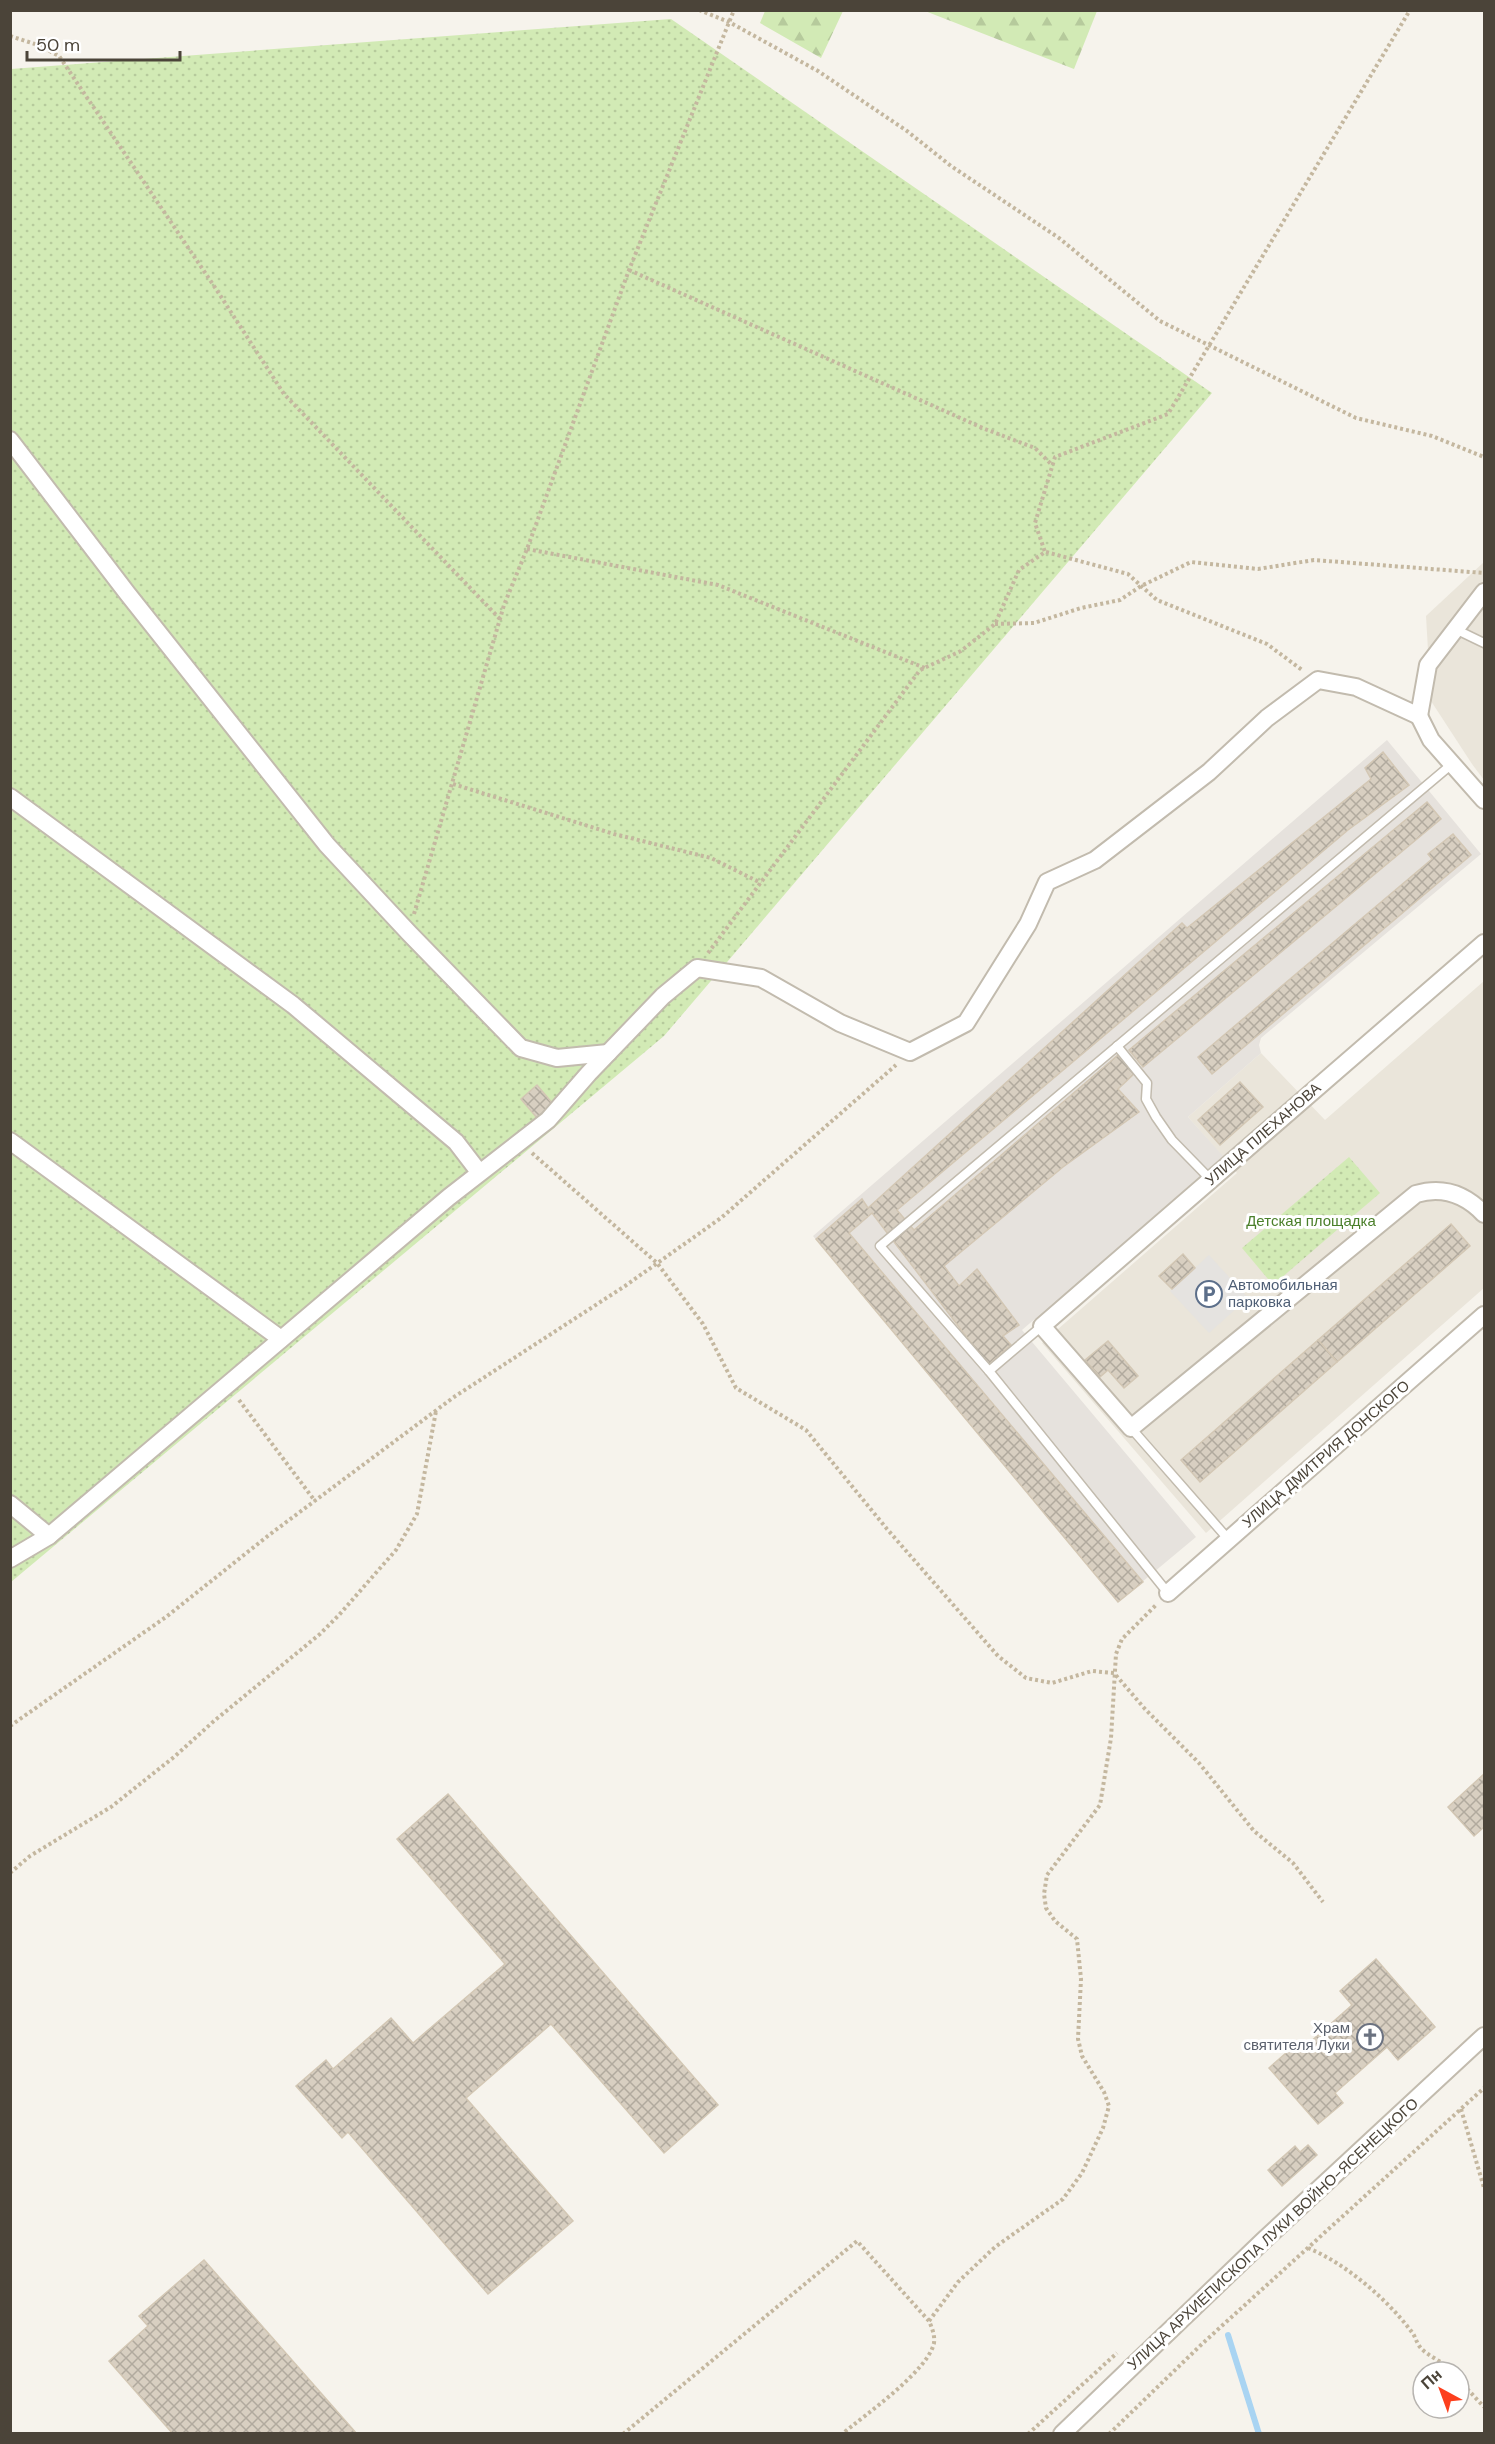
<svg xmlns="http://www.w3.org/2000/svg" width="1495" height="2444" viewBox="0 0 1495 2444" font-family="'DM Sans',sans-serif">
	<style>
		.residential { fill: #eae5da }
		.industrial { fill: #e6e2dd }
		.forest { fill: url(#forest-firs) }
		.park { fill: url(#park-dots) }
		.parking { fill: #e5e3e0 }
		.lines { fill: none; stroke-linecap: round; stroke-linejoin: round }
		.stream { stroke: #a9d4f2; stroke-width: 6 }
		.building { fill: url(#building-cross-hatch); stroke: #d3c7b4; stroke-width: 1.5 }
		.lane-casing { stroke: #c2bbae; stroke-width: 11 }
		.street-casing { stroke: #c2bbae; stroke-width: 20 }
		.path { stroke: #c4b79f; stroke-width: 4; stroke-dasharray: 3 3; stroke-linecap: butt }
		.lane { stroke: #fff; stroke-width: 8 }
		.street { stroke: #fff; stroke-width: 16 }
		.labels { text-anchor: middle; stroke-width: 6; stroke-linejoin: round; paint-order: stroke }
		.street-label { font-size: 15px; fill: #4b4439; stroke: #fff }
		.park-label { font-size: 15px; fill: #4a7f2a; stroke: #fff }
		.service-label { font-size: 15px; fill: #4e5e75; stroke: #fff; text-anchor: start }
		.worship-label { font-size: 15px; fill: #5b616d; stroke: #fff; text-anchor: end }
	</style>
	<defs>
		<pattern id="forest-firs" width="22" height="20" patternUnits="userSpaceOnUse" patternTransform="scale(1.5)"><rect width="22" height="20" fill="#d2eab5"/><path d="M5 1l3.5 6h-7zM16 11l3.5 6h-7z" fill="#b6ca9c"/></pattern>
		<pattern id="park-dots" width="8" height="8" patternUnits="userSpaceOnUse" patternTransform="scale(1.5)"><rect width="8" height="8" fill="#d2eab5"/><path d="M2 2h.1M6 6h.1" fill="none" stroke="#b6ca9c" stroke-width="1.8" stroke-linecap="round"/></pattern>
		<pattern id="building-cross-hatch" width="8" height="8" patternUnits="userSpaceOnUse" patternTransform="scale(1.5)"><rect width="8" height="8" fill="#d8cfc1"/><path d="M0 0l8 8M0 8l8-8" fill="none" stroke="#b1aa9e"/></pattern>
	</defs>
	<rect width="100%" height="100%" fill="#f6f3ec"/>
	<g class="residential">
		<polygon points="1484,562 1484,780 1472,764 1431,701 1426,616"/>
		<polygon points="1484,981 1484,1288 1206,1533 1042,1343 1237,1173 1188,1117 1261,1053 1325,1120"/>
	</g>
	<polygon class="industrial" points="1387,740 1481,854 1261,1038 1259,1045 1261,1053 1188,1117 1223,1156 1022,1330 1196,1537 1118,1602 813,1236"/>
	<g class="forest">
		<polygon points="765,11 765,10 843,11 821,58 760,23"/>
		<polygon points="925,11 1097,11 1074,69"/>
	</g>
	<g class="park">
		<polygon points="671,19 1212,393 664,1036 11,1582 11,69"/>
		<polygon points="1349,1157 1380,1193 1273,1285 1242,1248"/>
	</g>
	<polygon class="parking" points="1209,1255 1248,1298 1209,1333 1170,1291"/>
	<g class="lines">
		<polyline class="stream" points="1228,2335 1259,2434"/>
	</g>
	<g class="building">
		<polygon points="1383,752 1409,785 1348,830 897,1210 914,1230 1119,1054 1134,1074 1118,1089 1139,1112 1063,1167 944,1266 959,1286 977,1269 1019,1325 1003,1336 1011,1345 988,1365 872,1213 849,1233 1143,1582 1118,1602 816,1239 862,1199 868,1208 1182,923 1187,928 1371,779 1365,768"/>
		<polygon points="1427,802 1441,819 1143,1067 1129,1050"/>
		<polygon points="1453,834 1471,855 1212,1074 1198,1057 1432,859 1428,854"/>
		<polygon points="1240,1082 1263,1107 1220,1145 1198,1120"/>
		<polygon points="537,1085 553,1104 537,1118 521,1099"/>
		<polygon points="1451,1224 1470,1246 1337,1362 1318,1340"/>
		<polygon points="1183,1254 1195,1268 1172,1289 1159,1276"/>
		<polygon points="1318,1340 1337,1362 1200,1482 1181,1460"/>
		<polygon points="1108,1341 1138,1376 1124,1388 1108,1370 1100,1377 1085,1360"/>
		<polygon points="1484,1774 1484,1827 1474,1836 1448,1807"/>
		<polygon points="448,1794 718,2105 664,2153 551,2024 466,2098 573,2221 488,2294 348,2132 342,2138 296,2086 326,2060 333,2069 391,2018 413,2043 505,1964 397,1839"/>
		<polygon points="1376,1959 1435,2027 1398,2060 1387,2047 1335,2093 1343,2103 1318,2124 1269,2068 1294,2046 1299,2052 1352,2005 1340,1991"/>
		<polygon points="1308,2145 1317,2155 1282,2186 1268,2170 1295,2146 1300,2152"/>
		<polygon points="204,2260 357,2434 173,2434 109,2361 148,2326 139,2316"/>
	</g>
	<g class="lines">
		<defs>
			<g id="lane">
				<polyline points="1455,629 1484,643"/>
				<polyline points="1117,1046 1147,1083 1146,1099 1156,1117 1172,1140 1211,1180"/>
				<polyline points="989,1371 1042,1326"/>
				<polyline points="1131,1428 1229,1540"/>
				<polyline points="1168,1593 989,1371 880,1246 1452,764"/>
			</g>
			<g id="street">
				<polyline points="10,440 127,593 327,845 409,933 521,1048 557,1058 608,1053"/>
				<polyline points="1419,716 1428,665 1484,592"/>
				<polyline points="1419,716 1431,740 1484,800"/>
				<polyline points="10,797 293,1005 456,1142 479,1172"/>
				<path d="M 1484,943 L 1042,1326 L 1131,1428 L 1416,1194 C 1443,1186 1465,1194 1484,1214"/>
				<polyline points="10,1141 281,1339"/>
				<polyline points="10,1504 49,1536"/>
				<polyline points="10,1559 49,1536 449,1197 548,1120 589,1073 663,996 697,968 761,978 840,1023 910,1052 966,1023 1028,924 1047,882 1095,860 1209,772 1267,718 1318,680 1356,687 1419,716"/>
				<polyline points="1168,1593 1484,1315"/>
				<polyline points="1062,2434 1264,2240 1484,2036"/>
			</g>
		</defs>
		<use href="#lane" class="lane-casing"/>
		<use href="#street" class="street-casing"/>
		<g class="path">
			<polyline points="699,10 729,22 818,71 907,131 951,166 1059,238 1160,321 1356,418 1432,436 1484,457"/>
			<polyline points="10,36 38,45 59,56 216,289 284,394 500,619"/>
			<polyline points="629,270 985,429 1035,448 1052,465"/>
			<polyline points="527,549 718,585 925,668"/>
			<polyline points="1046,552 1128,574 1157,600 1267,644 1302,670"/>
			<polyline points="995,624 1034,623 1081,608 1120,600 1141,586 1191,562 1258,569 1314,560 1484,573"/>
			<polyline points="453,784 614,834 711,858 761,883"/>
			<polyline points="414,914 504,605 527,549 629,270 734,10"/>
			<polyline points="708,953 920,670 961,651 995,624 1019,570 1045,552 1035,523 1055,457 1168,414 1410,10"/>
			<polyline points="532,1153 657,1263 703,1324 736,1388 806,1430 887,1529 998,1656 1026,1678 1052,1683 1092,1671 1114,1673 1145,1709 1199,1763 1254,1831 1293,1863 1323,1902"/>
			<polyline points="239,1400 315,1501"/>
			<polyline points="10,1726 166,1617 269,1535 454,1397 625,1286 721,1218 896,1065"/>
			<polyline points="10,1873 30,1856 111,1807 174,1757 214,1721 320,1634 339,1615 396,1550 417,1514 436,1411"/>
			<polyline points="1461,2109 1484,2188"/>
			<path d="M 1308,2248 C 1345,2263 1387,2299 1411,2331 C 1415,2335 1416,2342 1420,2347 C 1427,2356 1443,2361 1452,2372"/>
			<polyline points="929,2321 958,2282 995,2247 1063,2199 1082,2173 1103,2128 1109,2106 1104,2092 1082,2056 1078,2039 1081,1979 1077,1939 1055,1921 1046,1908 1044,1894 1047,1875 1100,1805 1111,1738 1116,1654 1122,1639 1157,1604"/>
			<polyline points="1459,2380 1484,2407"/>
			<path d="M 623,2434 L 857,2241 L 929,2321 C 932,2328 935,2335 934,2343 C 928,2371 865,2415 842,2434"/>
			<polyline points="1028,2434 1117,2353"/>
			<polyline points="1109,2434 1203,2343 1484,2088"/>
		</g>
		<use href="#lane" class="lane"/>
		<use href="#street" class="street"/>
	</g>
	<defs>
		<symbol id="parking-ring" viewBox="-11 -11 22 22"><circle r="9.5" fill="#fff" stroke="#5c6f8a" stroke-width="1.5"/><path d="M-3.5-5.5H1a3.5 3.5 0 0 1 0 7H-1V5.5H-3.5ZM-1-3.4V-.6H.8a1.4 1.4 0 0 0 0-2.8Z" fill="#5c6f8a"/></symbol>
		<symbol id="church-ring" viewBox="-11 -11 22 22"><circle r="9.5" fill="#fff" stroke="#6b7280" stroke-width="1.5"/><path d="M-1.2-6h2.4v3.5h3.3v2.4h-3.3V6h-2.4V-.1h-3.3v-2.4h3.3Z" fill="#6b7280"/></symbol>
	</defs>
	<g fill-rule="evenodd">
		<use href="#parking-ring" x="1194" y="1279" width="30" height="30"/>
		<use href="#church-ring" x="1355" y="2022" width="30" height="30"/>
	</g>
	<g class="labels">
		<g class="street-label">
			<text transform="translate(1263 1134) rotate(-41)" y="5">УЛИЦА ПЛЕХАНОВА</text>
			<text transform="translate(1326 1454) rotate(-41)" y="5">УЛИЦА ДМИТРИЯ ДОНСКОГО</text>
			<text transform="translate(1273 2234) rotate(-43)" y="5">УЛИЦА АРХИЕПИСКОПА ЛУКИ ВОЙНО-ЯСЕНЕЦКОГО</text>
		</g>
		<g class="park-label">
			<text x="1311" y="1226">Детская площадка</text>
		</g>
		<g class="service-label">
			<text x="1228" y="1290">Автомобильная<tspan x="1228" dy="17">парковка</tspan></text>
		</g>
		<g class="worship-label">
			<text x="1350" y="2033">Храм<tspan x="1350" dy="17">святителя Луки</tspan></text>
		</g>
	</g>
	<rect width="1495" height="2444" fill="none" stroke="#4b4439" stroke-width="24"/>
	<g transform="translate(1441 2390) rotate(319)"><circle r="28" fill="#ffffff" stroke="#b7b4b0" stroke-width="1.5"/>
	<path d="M0-4.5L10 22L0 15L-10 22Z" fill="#fc3f1d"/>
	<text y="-9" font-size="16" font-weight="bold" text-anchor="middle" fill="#4b4439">Пн</text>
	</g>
	<path d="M27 51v9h153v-9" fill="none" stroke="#4b4439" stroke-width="3"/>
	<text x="36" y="51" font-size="18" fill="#4b4439" stroke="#ffffff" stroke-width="4.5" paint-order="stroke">50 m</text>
</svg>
